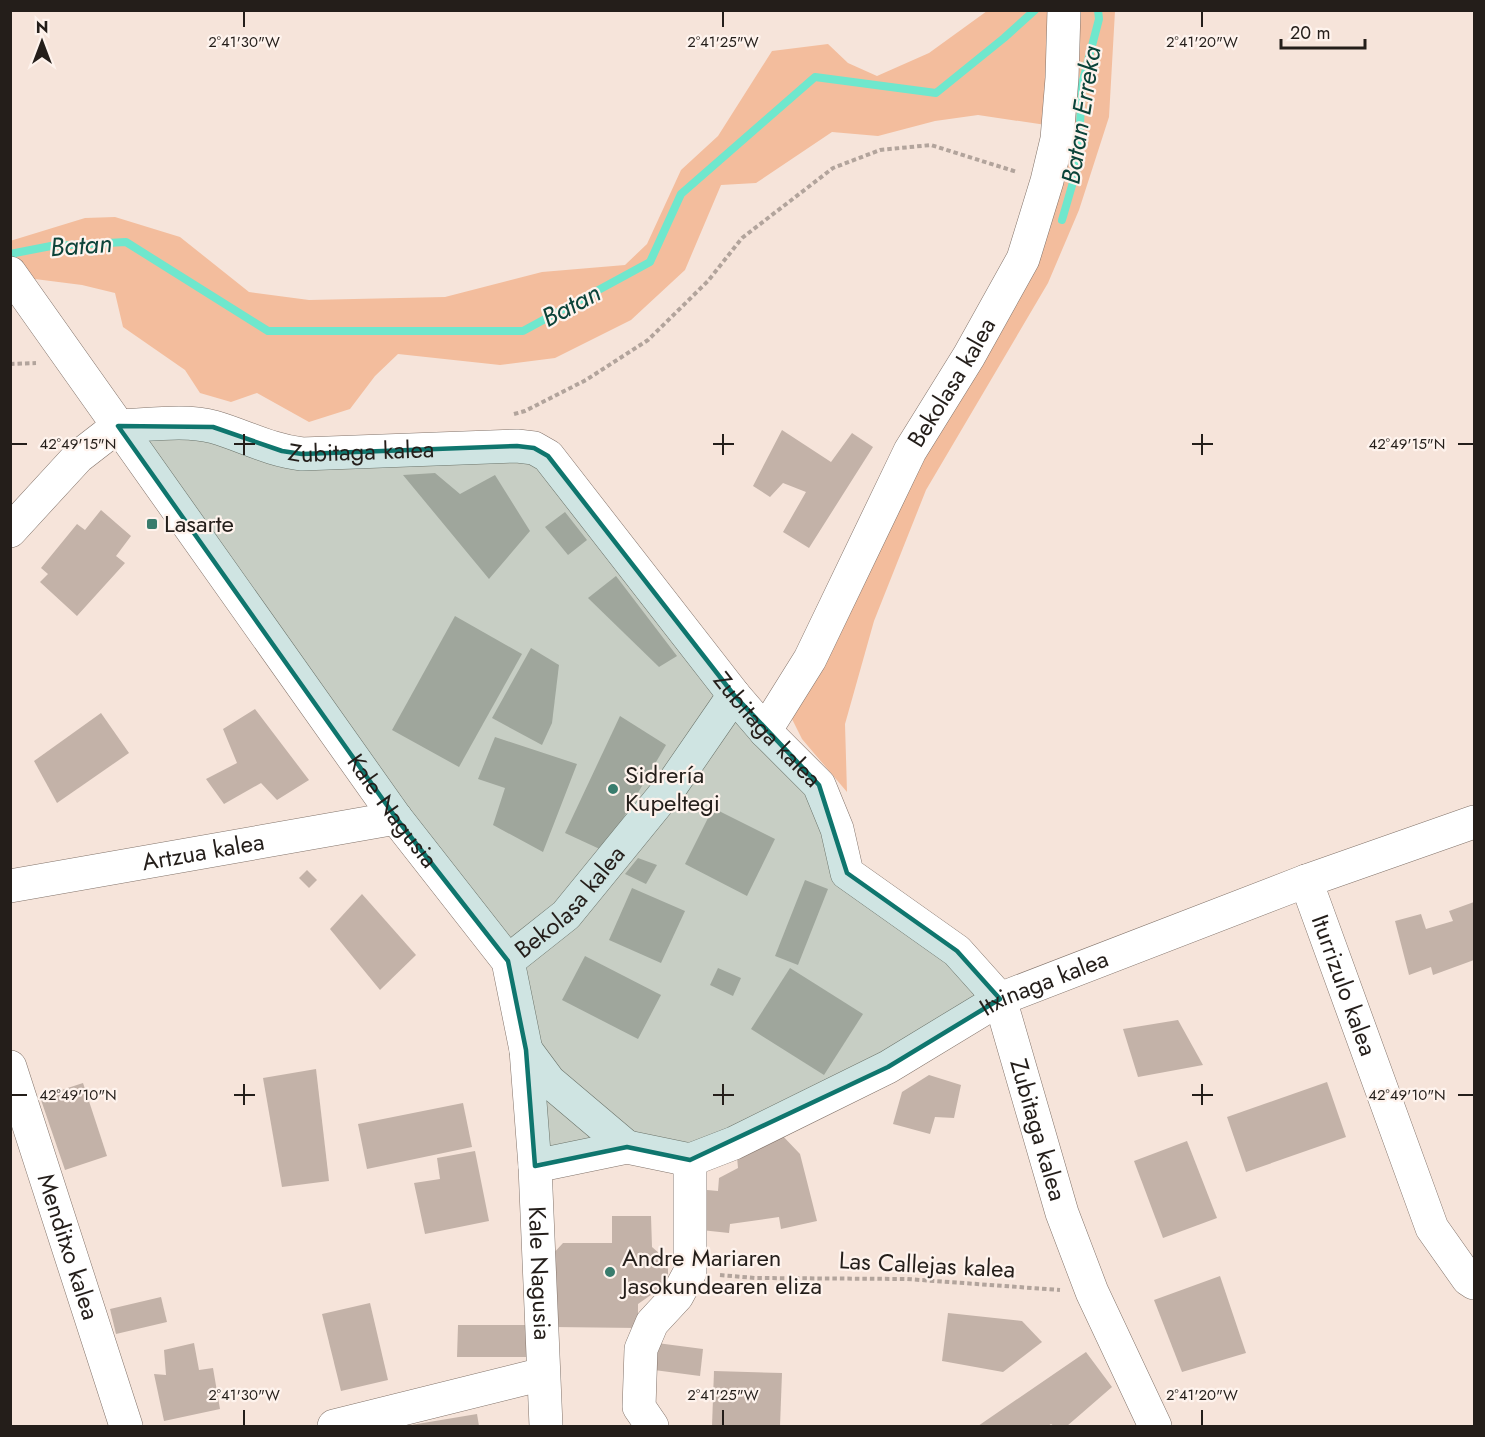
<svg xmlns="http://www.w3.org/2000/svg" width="1485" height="1437" viewBox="0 0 1485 1437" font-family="Jost,sans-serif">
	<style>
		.green { fill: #f3bd9d }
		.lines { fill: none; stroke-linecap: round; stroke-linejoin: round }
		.stream { stroke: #6fe7cd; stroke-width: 8 }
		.building { fill: #c3b2a8 }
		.minor-casing { stroke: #82736a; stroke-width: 34 }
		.path { stroke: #b2a49c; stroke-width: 4; stroke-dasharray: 4.5 3; stroke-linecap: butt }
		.minor { stroke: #fff; stroke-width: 33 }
		.marked { fill: #0f766e; fill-opacity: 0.2; stroke: #0f766e; stroke-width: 4.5; stroke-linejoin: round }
		.ticks { fill: none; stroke: #241e1a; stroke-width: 2 }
		.poi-dot { fill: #397c6d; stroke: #fef3ed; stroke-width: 2 }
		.labels { text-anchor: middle; stroke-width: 4.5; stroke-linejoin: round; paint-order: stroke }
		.street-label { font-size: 24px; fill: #241e1a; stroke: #fef3ed }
		.poi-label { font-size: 24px; fill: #241e1a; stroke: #fef3ed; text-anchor: start }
		.water-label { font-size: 26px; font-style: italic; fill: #0c4339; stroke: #fef3ed }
		.ticks-label { font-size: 15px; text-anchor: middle; fill: #241e1a; stroke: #fef3ed; stroke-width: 4.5; stroke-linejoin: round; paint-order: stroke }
	</style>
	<rect width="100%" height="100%" fill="#f6e4da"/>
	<g class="green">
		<polygon points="987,11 1055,11 1046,125 978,115 935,121 878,136 832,132 756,183 721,185 685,270 631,320 555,358 500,365 398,354 375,376 350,409 309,422 257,393 231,402 200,393 185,370 123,327 115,293 82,285 27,278 11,254 10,241 85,218 115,217 180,237 249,292 309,300 445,297 542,272 625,265 647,244 681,170 718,136 772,51 828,44 848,63 877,76 929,53"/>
		<polygon points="1074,11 1115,11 1109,117 1079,210 1048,283 926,490 874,621 845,724 847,792 802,739 792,719 891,518 943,420 1006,324"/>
	</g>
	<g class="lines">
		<g class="stream">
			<polyline points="1062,220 1078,165 1082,84 1099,19 1098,10"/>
			<polyline points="10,254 51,246 126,242 268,331 523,331 650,262 681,194 815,77 936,93 1004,38 1035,10"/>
		</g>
	</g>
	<g class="building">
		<polygon points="782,430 831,462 852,433 873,447 809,548 783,532 806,492 783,483 770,497 753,486"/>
		<polygon points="435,473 460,494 495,475 530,531 489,579 403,475"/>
		<polygon points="101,510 131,536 116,556 125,563 77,616 40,582 48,574 41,568 77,524 85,530"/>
		<polygon points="565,512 587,540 568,555 545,527"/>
		<polygon points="616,576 677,656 659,667 588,598"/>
		<polygon points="455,616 522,654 459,767 392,730"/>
		<polygon points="531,648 559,665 552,723 542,745 492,718"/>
		<polygon points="255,709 309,780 277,800 261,783 224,804 206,779 237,763 223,729"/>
		<polygon points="101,713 129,753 57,803 34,761"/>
		<polygon points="620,716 666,745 604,851 565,833"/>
		<polygon points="495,737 577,764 543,852 493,825 505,788 478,779"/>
		<polygon points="713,808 775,839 747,896 685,864"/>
		<polygon points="638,858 657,865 646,884 625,874"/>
		<polygon points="307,870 317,880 309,888 299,878"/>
		<polygon points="805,880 828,889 798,965 775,956"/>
		<polygon points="632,888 685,911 661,963 609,940"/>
		<polygon points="362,894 416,955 380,990 330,929"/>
		<polygon points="1474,902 1474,960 1433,975 1431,967 1409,975 1395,921 1421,914 1426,929 1453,921 1449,911"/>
		<polygon points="585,956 661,995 638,1039 562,1000"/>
		<polygon points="718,968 741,978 733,996 710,985"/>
		<polygon points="790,968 863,1014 824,1075 751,1029"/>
		<polygon points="1178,1020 1203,1065 1138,1077 1123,1029"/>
		<polygon points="316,1069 329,1181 282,1187 263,1078"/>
		<polygon points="929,1075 961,1085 954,1118 935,1117 930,1134 893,1124 902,1092"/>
		<polygon points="1327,1082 1346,1137 1246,1172 1227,1117"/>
		<polygon points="83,1083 107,1156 65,1170 40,1097"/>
		<polygon points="463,1103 472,1147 367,1169 358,1124"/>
		<polygon points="779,1132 800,1154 817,1221 781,1229 779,1217 730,1224 729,1233 701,1230 707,1190 718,1191 719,1178 738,1168 737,1157"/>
		<polygon points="1187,1141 1217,1218 1163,1238 1134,1161"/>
		<polygon points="475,1151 489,1221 425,1234 414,1183 440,1179 437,1158"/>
		<polygon points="612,1216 651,1216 652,1247 668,1261 668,1283 638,1304 638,1328 554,1327 551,1256 563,1243 612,1243"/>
		<polygon points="1220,1276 1246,1353 1182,1372 1154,1300"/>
		<polygon points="161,1297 167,1322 116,1334 110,1309"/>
		<polygon points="370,1303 388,1380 341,1391 322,1314"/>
		<polygon points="948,1313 1022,1321 1042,1342 1003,1372 942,1361"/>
		<polygon points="458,1325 532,1325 532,1357 457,1357"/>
		<polygon points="194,1343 199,1370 213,1368 220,1409 164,1421 154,1374 166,1375 164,1350"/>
		<polygon points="657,1343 703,1349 700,1376 654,1370"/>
		<polygon points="1086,1352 1112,1387 1067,1426 1054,1426 1051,1424 1048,1426 978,1426"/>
		<polygon points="714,1371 782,1373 780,1426 712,1426"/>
		<polygon points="477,1414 479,1426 411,1426 411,1425"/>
	</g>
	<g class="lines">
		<defs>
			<g id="minor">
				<path id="s1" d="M 10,273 L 396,818 L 508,961 L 526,1050 L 535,1166 L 546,1426"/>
				<path id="s2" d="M 118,426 C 147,425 187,419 214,427 C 245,436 269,450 302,454 L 517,446 L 534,448 L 548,456 L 734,695 L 765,731 L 819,785 L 837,829 L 847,873 L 957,951 L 1000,999 L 1062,1213 L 1092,1292 L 1155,1426"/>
				<polyline points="10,531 78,457 118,426"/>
				<path id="s3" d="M 765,731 L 810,659 L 910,451 L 969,356 L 1023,259 L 1047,181 L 1057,139 L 1062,78 L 1064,10"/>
				<path id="s4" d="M 1306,881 L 1432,1228 L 1468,1279 L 1474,1283"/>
				<path id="s5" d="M 10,886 L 396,818"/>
				<path id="s6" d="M 508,961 L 566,915 L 672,785 L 734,695"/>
				<polyline points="526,1050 549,1081 627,1147"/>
				<path id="s7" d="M 10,1067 L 126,1426"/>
				<path id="s8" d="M 535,1166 L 627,1147 L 690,1160 L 734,1143 L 888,1067 L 1000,999 L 1306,881 L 1474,822"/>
				<polyline points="334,1426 543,1374"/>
				<polyline points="652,1426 639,1407 641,1349 652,1323 677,1296 690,1272 690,1160"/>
			</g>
		</defs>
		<use href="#minor" class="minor-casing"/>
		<g class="path">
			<polyline points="10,364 36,363"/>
			<polyline points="514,414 525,411 586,380 648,340 708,281 742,238 833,168 880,150 931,145 1017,172"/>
			<polyline points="720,1275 755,1278 907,1279 1060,1290"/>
		</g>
		<use href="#minor" class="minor"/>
	</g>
	<path class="marked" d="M 118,426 L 213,427 L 282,451 L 302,454 L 517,446 L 534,448 L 548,456 L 734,695 L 819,785 L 847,873 L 957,951 L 1000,999 L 888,1067 L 690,1160 L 627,1147 L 535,1166 L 526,1050 L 508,961 L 396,818 Z"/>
	<path class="ticks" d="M 244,12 L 244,27M 723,12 L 723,27M 1202,12 L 1202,27M 244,434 L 244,455M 723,434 L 723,455M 1202,434 L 1202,455M 12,444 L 27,444M 234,444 L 255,444M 713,444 L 734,444M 1192,444 L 1213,444M 1458,444 L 1473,444M 244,1084 L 244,1105M 723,1084 L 723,1105M 1202,1084 L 1202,1105M 12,1095 L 27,1095M 234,1095 L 255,1095M 713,1095 L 734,1095M 1192,1095 L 1213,1095M 1458,1095 L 1473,1095M 244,1410 L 244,1425M 723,1410 L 723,1425M 1202,1410 L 1202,1425"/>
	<g class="poi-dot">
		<rect x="146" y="518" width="12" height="12" rx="3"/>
		<circle cx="613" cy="789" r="6"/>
		<circle cx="610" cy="1272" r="6"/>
	</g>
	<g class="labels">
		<g class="street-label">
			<text dy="8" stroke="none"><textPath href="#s3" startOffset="396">Bekolasa kalea</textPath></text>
			<text dy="8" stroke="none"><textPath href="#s2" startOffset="248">Zubitaga kalea</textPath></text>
			<text dy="8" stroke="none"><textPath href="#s2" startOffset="788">Zubitaga kalea</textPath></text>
			<text dy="8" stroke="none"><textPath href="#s1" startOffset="660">Kale Nagusia</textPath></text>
			<text dy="8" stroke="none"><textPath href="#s5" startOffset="196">Artzua kalea</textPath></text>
			<text dy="8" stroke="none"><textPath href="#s6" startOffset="86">Bekolasa kalea</textPath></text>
			<text dy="8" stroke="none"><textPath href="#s8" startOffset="555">Itxinaga kalea</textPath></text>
			<text dy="8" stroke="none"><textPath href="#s4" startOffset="111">Iturrizulo kalea</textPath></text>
			<text dy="8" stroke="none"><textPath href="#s2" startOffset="1292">Zubitaga kalea</textPath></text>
			<text dy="8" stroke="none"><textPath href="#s7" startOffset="189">Menditxo kalea</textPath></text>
			<text transform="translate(927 1265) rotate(3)" y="8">Las Callejas kalea</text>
			<text dy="8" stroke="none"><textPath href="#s1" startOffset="1164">Kale Nagusia</textPath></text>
		</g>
		<g class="poi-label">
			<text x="164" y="532">Lasarte</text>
			<text x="625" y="783">Sidrería<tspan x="625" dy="28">Kupeltegi</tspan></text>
			<text x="622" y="1266">Andre Mariaren<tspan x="622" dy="28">Jasokundearen eliza</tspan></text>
		</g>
		<g class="water-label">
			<text transform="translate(1081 115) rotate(-81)" y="9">Batan Erreka</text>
			<text transform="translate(81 245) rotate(-4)" y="9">Batan</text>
			<text transform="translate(571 305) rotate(-28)" y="9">Batan</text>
		</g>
	</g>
	<g class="ticks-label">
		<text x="244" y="47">2°41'30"W</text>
		<text x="723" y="47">2°41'25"W</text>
		<text x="1202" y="47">2°41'20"W</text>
		<text x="78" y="449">42°49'15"N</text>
		<text x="1407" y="449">42°49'15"N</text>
		<text x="78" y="1100">42°49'10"N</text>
		<text x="1407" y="1100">42°49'10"N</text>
		<text x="244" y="1400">2°41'30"W</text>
		<text x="723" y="1400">2°41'25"W</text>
		<text x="1202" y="1400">2°41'20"W</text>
	</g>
	<rect width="1485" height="1437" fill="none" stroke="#241e1a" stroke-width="24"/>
	<g transform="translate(42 42)" stroke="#fef3ed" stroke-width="4.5" paint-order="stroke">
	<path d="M0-4.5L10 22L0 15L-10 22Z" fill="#241e1a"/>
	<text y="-9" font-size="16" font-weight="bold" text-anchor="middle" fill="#241e1a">N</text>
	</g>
	<path d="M1281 39v9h84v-9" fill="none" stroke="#241e1a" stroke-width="3"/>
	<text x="1290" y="39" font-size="18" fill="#241e1a" stroke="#fef3ed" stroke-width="4.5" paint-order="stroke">20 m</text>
</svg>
